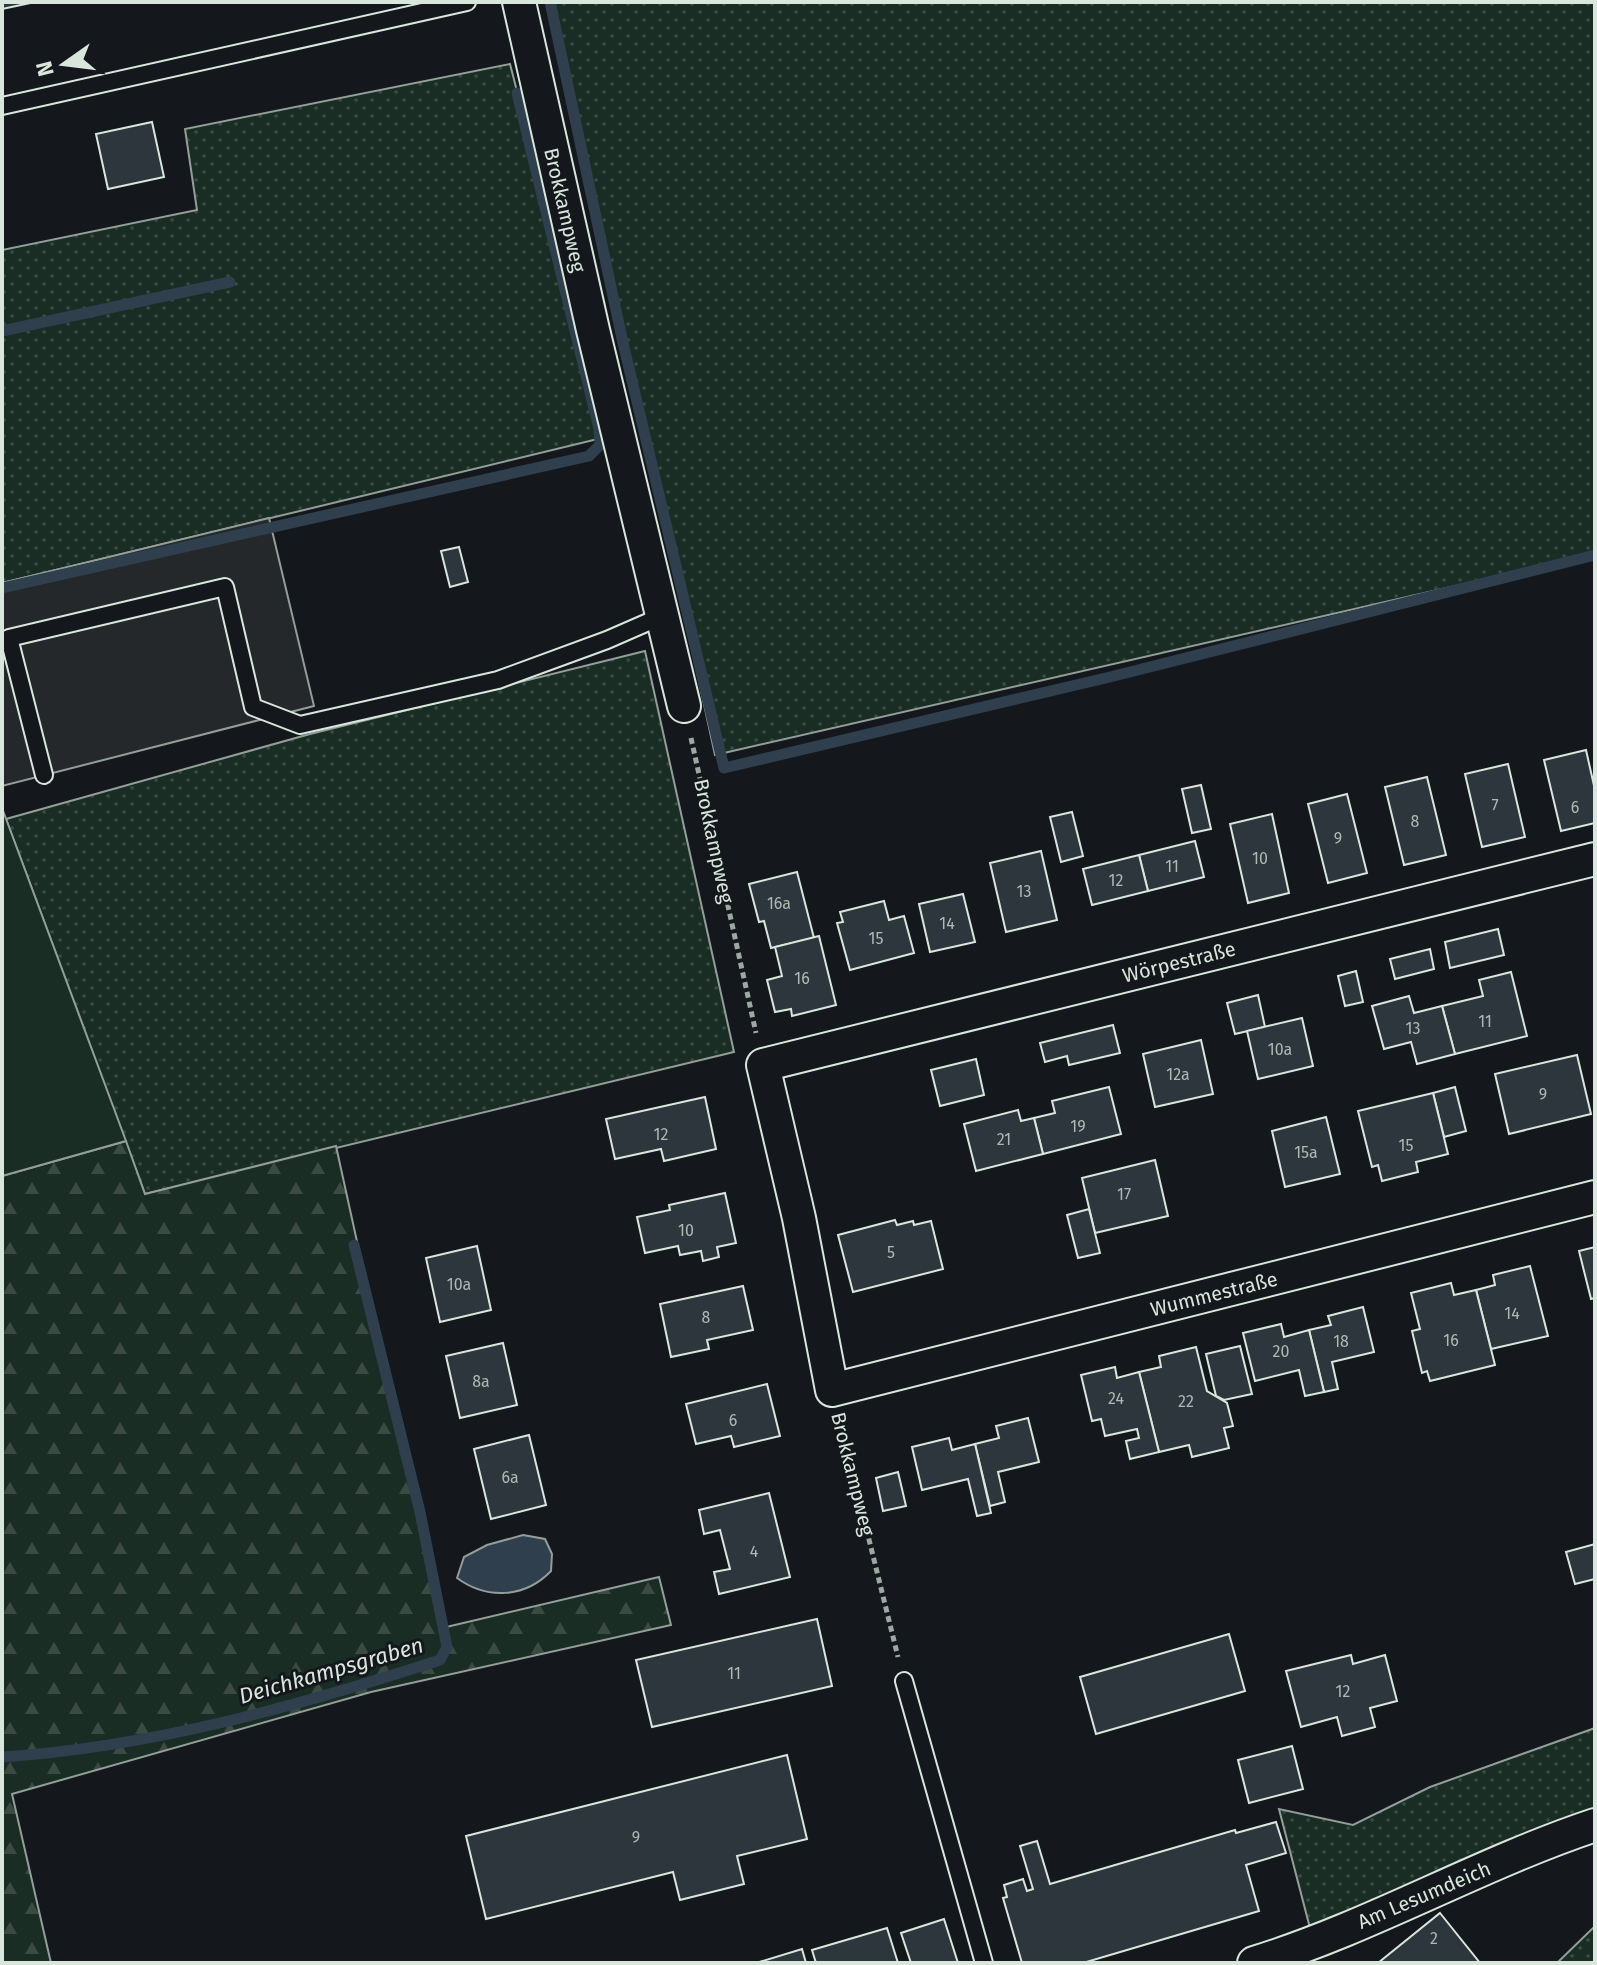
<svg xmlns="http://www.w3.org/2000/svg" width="1597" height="1965" viewBox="0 0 1597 1965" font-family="'Fira Sans',sans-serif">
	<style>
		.grass { fill: url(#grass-dots); stroke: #939e99; stroke-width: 2 }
		.forest { fill: url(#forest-firs); stroke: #939e99; stroke-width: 2 }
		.park { fill: #1a2d24; stroke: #939e99; stroke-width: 2 }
		.parking { fill: #24282b; stroke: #939e99; stroke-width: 2 }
		.water { fill: #2f3f4d; stroke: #939e99; stroke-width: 2 }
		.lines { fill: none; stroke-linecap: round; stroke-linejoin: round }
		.stream { stroke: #2f3f4d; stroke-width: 11 }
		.building { fill: #2c363c; stroke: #d8e6dc; stroke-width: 2 }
		.service-casing { stroke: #d8e6dc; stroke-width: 20 }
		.minor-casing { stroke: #d8e6dc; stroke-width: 36 }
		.path { stroke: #9da8a2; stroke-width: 5; stroke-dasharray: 6 4; stroke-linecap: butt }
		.service { stroke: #14181c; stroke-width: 16 }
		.minor { stroke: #14181c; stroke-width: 32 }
		.labels { text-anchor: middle; stroke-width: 6; stroke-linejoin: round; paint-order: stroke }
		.number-label { font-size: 16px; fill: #adbab4 }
		.street-label { font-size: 20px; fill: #d8e6dc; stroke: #14181c }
		.water-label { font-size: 22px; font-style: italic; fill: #d8e6dc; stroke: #14181c }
	</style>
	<defs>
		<pattern id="grass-dots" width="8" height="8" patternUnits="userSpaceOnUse" patternTransform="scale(2)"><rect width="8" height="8" fill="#1a2d24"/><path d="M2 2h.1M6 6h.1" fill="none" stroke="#3b4b43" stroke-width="1.8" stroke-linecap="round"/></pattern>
		<pattern id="forest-firs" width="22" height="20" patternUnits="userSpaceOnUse" patternTransform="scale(2)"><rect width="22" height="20" fill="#1a2d24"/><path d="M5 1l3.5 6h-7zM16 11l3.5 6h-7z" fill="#3b4b43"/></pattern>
	</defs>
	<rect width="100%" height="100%" fill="#14181c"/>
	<g class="grass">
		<polygon points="552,2 1595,2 1595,554 715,755"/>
		<polygon points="510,64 606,437 2,583 2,250 197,210 185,129"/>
		<polygon points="645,651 734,1052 145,1194 6,819 310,734"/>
		<polygon points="1595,1728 1595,1811 1459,1863 1310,1928 1279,1809 1353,1825 1430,1787"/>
		<polygon points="1595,1926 1595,1963 1557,1963"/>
	</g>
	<polygon class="forest" points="126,1141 145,1194 336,1146 442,1628 659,1577 671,1625 371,1692 12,1794 51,1963 2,1963 2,1176"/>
	<polygon class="park" points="2,808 126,1141 2,1176"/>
	<polygon class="parking" points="269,518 314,706 2,786 2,583"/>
	<path class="water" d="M 523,1535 L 545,1539 L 552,1554 L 551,1571 C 525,1598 487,1600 457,1578 L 464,1557 L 487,1545 Z"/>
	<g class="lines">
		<g class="stream">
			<polyline points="550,2 623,343 724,768 1110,677 1595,555"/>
			<polyline points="2,331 230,282"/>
			<polyline points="2,588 589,456 600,445 599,429 517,93"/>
			<path d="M 2,1757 C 152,1747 298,1706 440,1660 L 447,1647 L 420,1512 L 354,1245"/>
		</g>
	</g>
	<g class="building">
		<polygon points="2,2 35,2 2,9"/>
		<polygon points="152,122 164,177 108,189 96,134"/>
		<polygon points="459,547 468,582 450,587 441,551"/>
		<polygon points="1586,750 1595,790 1595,823 1561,831 1544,760"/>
		<polygon points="1508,764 1525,837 1482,847 1465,774"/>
		<polygon points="1427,777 1446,855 1404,865 1385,787"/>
		<polygon points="1201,785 1211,829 1192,833 1182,789"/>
		<polygon points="1347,794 1367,873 1328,883 1308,804"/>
		<polygon points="1072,812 1083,856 1061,862 1050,817"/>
		<polygon points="1272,814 1289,893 1248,903 1230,824"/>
		<polygon points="1195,841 1204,877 1148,891 1139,855"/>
		<polygon points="1041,851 1057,920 1006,932 990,863"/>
		<polygon points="1139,855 1148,891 1092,905 1083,869"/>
		<polygon points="797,872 814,938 771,948 764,921 759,922 749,884"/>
		<polygon points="963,894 975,942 930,952 919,904"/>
		<polygon points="884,901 889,920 904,916 914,953 850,970 837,923 843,922 840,912"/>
		<polygon points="1498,929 1504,955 1450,968 1445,942"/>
		<polygon points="819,936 836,1005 792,1016 791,1009 775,1012 767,980 782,976 775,947"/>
		<polygon points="1430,949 1434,969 1395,979 1390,959"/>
		<polygon points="1356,971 1363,1002 1345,1006 1338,976"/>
		<polygon points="1511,972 1527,1036 1455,1054 1442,1006 1483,996 1479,980"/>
		<polygon points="1258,995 1265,1027 1235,1034 1227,1003"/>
		<polygon points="1409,996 1414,1013 1442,1006 1455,1054 1417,1064 1411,1042 1384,1049 1372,1006"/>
		<polygon points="1302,1018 1313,1066 1258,1079 1247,1031"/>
		<polygon points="1113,1025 1120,1053 1069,1065 1067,1056 1045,1062 1040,1043"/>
		<polygon points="1201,1040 1213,1094 1155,1107 1143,1054"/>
		<polygon points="1577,1055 1591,1114 1509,1134 1495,1074"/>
		<polygon points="976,1059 984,1095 940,1106 931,1070"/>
		<polygon points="1109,1087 1121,1134 1043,1154 1034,1118 1055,1113 1052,1101"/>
		<polygon points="1455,1087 1466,1131 1444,1137 1433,1093"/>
		<polygon points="1433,1093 1448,1154 1416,1162 1418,1172 1382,1181 1378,1165 1372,1167 1358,1111"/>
		<polygon points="705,1097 716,1149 664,1161 661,1149 615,1159 606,1119"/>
		<polygon points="1018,1110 1021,1121 1034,1118 1043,1154 976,1171 964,1124"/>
		<polygon points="1326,1117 1340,1174 1285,1187 1272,1131"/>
		<polygon points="1155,1160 1168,1216 1095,1233 1082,1178"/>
		<polygon points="725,1193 736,1243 717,1247 719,1257 703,1261 701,1251 680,1255 678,1246 645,1253 637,1217 670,1210 669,1205"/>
		<polygon points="1089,1209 1100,1253 1078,1258 1067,1215"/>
		<polygon points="895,1220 897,1225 913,1221 914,1225 931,1221 943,1269 853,1292 838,1235"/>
		<polygon points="477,1246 491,1310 440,1322 426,1258"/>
		<polygon points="1595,1247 1595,1298 1591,1299 1579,1251"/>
		<polygon points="1530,1266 1548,1336 1491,1349 1476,1290 1495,1285 1493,1275"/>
		<polygon points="1451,1283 1454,1295 1476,1290 1495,1365 1430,1381 1427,1371 1422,1373 1412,1331 1420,1329 1411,1293"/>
		<polygon points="743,1286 753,1330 707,1340 709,1349 671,1357 660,1304"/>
		<polygon points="1363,1307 1374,1352 1332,1362 1338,1389 1324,1392 1309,1330 1331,1325 1328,1316"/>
		<polygon points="1281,1324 1284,1337 1309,1330 1324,1392 1305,1396 1299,1370 1255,1381 1243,1333"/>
		<polygon points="503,1343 517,1405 460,1418 446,1356"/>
		<polygon points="1240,1346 1252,1394 1224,1400 1216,1396 1206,1354"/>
		<polygon points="1196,1347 1207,1391 1227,1403 1233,1426 1224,1428 1229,1448 1192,1457 1189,1445 1159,1452 1139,1372 1161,1367 1159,1356"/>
		<polygon points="1115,1367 1117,1378 1139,1372 1159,1452 1130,1459 1126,1441 1139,1438 1137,1429 1105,1436 1101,1419 1092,1421 1081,1375"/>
		<polygon points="767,1384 780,1436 734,1447 731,1436 696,1444 686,1404"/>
		<polygon points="1028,1418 1039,1462 998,1472 1005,1502 990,1506 975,1444 999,1438 996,1426"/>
		<polygon points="529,1435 546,1505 491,1519 474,1449"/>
		<polygon points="949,1438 952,1450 975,1444 991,1513 977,1516 968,1479 922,1490 912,1447"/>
		<polygon points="898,1472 906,1506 883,1511 876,1478"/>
		<polygon points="769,1493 790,1577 719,1594 714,1572 730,1569 720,1530 704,1534 699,1510"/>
		<polygon points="1595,1544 1595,1579 1575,1584 1566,1552"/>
		<polygon points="817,1619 832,1686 652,1727 636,1660"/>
		<polygon points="1229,1634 1245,1691 1096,1734 1080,1677"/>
		<polygon points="1351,1655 1353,1664 1385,1655 1397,1701 1370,1708 1375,1727 1342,1736 1337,1717 1301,1727 1286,1671"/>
		<polygon points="1292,1746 1303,1789 1249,1803 1238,1760"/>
		<polygon points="787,1755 807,1839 737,1856 744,1884 680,1900 673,1872 486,1919 466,1836"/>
		<polygon points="1276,1822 1286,1853 1246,1865 1259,1911 1083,1963 1022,1963 1003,1898 1007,1897 1004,1885 1023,1879 1027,1891 1033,1889 1020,1846 1037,1841 1050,1884 1235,1830 1236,1833"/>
		<polygon points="1440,1913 1480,1963 1378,1963"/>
		<polygon points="944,1919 958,1963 911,1963 901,1933"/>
		<polygon points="887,1928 898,1963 816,1963 812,1950"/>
		<polygon points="802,1949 806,1963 756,1963"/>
	</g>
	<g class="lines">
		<defs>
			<g id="service">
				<polyline points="2,106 467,2"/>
				<polyline points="44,775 9,638 225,587 253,707 300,725 498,680 607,640 662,616"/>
				<polyline points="904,1681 984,1963"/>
			</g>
			<g id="minor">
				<polyline points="519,2 593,330 684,706"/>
				<polyline points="1595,859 763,1065 799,1218 832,1390 1595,1197"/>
				<path d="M 1254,1963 C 1371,1927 1478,1864 1595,1825"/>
			</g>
		</defs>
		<use href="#service" class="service-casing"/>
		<use href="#minor" class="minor-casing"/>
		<g class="path">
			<polyline points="691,738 756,1033"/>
			<polyline points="840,1422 898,1657"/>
		</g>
		<use href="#service" class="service"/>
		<use href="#minor" class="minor"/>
	</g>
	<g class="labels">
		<g class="number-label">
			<text x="1495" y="811">7</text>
			<text x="1575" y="813">6</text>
			<text x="1415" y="827">8</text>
			<text x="1338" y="844">9</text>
			<text x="1260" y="864">10</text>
			<text x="1172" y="872">11</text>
			<text x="1116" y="886">12</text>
			<text x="1024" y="897">13</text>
			<text x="779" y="909">16a</text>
			<text x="947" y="929">14</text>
			<text x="876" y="944">15</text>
			<text x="802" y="984">16</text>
			<text x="1485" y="1027">11</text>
			<text x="1413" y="1034">13</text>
			<text x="1280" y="1055">10a</text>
			<text x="1178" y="1080">12a</text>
			<text x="1543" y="1100">9</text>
			<text x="1078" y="1132">19</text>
			<text x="661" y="1140">12</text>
			<text x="1004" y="1145">21</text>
			<text x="1406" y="1151">15</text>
			<text x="1306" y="1158">15a</text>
			<text x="1124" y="1200">17</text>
			<text x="686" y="1236">10</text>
			<text x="891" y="1258">5</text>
			<text x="459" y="1290">10a</text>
			<text x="1512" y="1319">14</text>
			<text x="706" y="1323">8</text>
			<text x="1451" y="1346">16</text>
			<text x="1341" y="1347">18</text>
			<text x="1281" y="1357">20</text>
			<text x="481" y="1387">8a</text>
			<text x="1116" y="1404">24</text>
			<text x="1186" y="1407">22</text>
			<text x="733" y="1426">6</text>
			<text x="510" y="1483">6a</text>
			<text x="754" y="1557">4</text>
			<text x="734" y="1679">11</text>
			<text x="1343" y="1697">12</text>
			<text x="636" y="1843">9</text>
			<text x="1434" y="1944">2</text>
		</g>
		<g class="street-label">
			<text transform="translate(565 210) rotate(77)" y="7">Brokkampweg</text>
			<text transform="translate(714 841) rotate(78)" y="7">Brokkampweg</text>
			<text transform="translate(1179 962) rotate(-14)" y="7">Wörpestraße</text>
			<text transform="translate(1214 1294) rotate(-14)" y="7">Wummestraße</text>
			<text transform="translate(853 1474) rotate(76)" y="7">Brokkampweg</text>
			<text transform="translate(1424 1895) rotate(-23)" y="7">Am Lesumdeich</text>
		</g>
		<g class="water-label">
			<text transform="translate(331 1670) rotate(-16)" y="8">Deichkampsgraben</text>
		</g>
	</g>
	<rect width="1597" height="1965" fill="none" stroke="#d8e6dc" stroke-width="8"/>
	<g transform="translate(64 64) rotate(256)" stroke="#14181c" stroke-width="6" paint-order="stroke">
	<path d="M0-6L14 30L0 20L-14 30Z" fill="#d8e6dc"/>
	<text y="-12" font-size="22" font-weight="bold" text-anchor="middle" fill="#d8e6dc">N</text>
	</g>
</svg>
